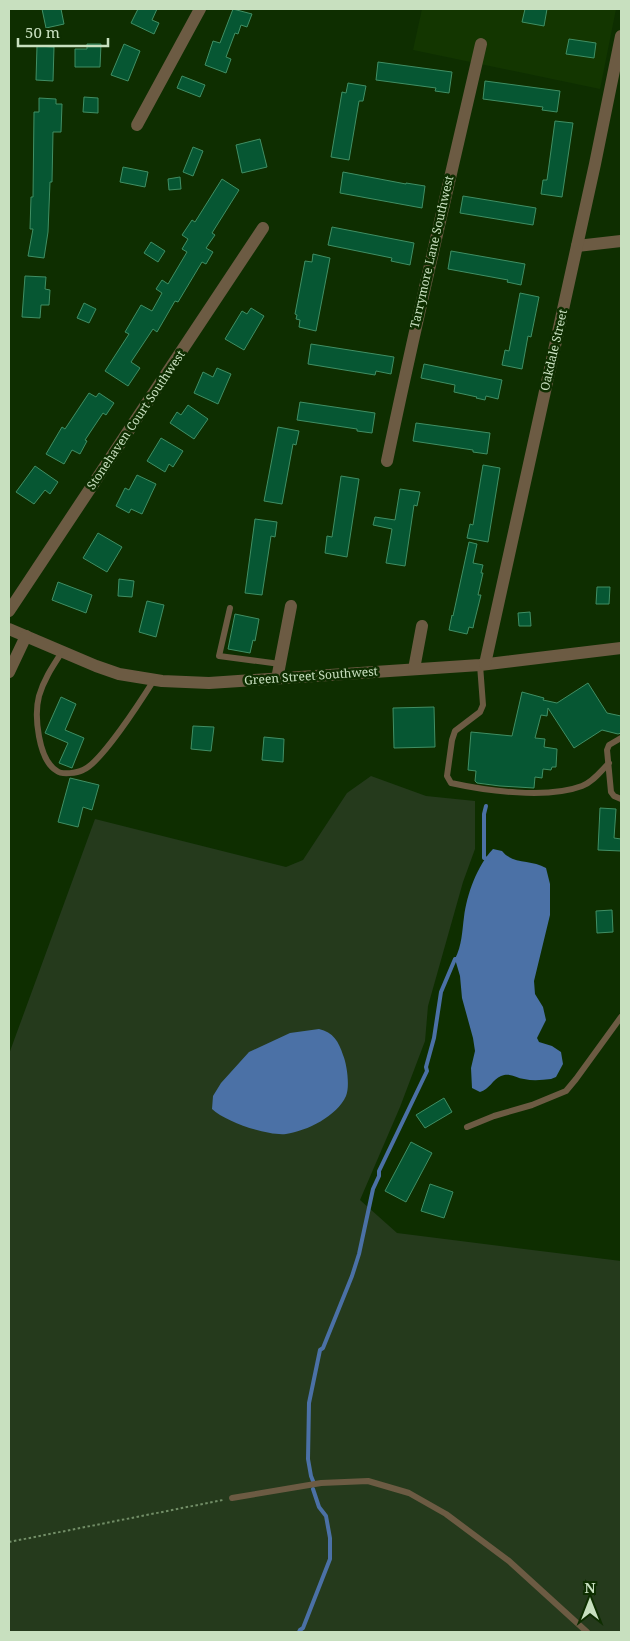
<svg xmlns="http://www.w3.org/2000/svg" width="630" height="1641" viewBox="0 0 630 1641" font-family="'Noto Serif',serif">
	<style>
		.built { fill: #133600 }
		.green { fill: #253a1c }
		.water { fill: #4b71a6 }
		.lines { fill: none; stroke-linecap: round; stroke-linejoin: round }
		.stream { stroke: #4b71a6; stroke-width: 4 }
		.building { fill: #065733; stroke: #408f64 }
		.path { stroke: #728e67; stroke-width: 2; stroke-dasharray: 2.5 2.5; stroke-linecap: butt }
		.lane { stroke: #6c5b43; stroke-width: 6 }
		.street { stroke: #6c5b43; stroke-width: 12 }
		.labels { text-anchor: middle; stroke-width: 5; stroke-linejoin: round; paint-order: stroke }
		.street-label { font-size: 12px; fill: #c8e0bf; stroke: #0e2e00 }
	</style>
	<rect width="100%" height="100%" fill="#0e2e00"/>
	<polygon class="built" points="422,9 616,9 600,89 413,50"/>
	<polygon class="green" points="371,776 426,796 475,801 475,849 463,882 428,1006 425,1041 400,1107 360,1200 397,1233 621,1261 621,1632 9,1632 9,1054 95,819 286,867 303,860 347,793"/>
	<g class="water">
		<path d="M 493,849 L 502,851 C 513,865 531,859 546,868 L 550,884 L 550,915 L 534,981 L 535,994 L 543,1007 L 546,1020 L 537,1038 L 539,1042 L 552,1046 L 561,1052 L 563,1064 L 556,1077 L 551,1079 C 542,1080 533,1081 524,1079 C 516,1078 510,1072 501,1076 C 493,1079 489,1090 480,1092 L 472,1088 L 471,1068 L 475,1051 L 473,1038 L 462,998 L 460,976 L 455,959 C 462,945 462,932 464,917 C 467,894 477,866 493,849 Z"/>
		<path d="M 319,1029 C 333,1032 339,1042 343,1055 C 347,1064 350,1087 346,1096 C 337,1116 307,1131 286,1134 C 267,1136 226,1122 212,1109 L 213,1096 L 221,1083 L 249,1052 L 290,1033 Z"/>
	</g>
	<g class="lines">
		<g class="stream">
			<polyline points="486,806 484,814 484,858 489,859"/>
			<polyline points="313,1481 311,1476 308,1459 309,1403 320,1350 323,1348 352,1276 359,1254 373,1189 379,1176 379,1171 427,1071 426,1067 434,1038 441,992 455,959 458,959"/>
			<polyline points="299,1632 300,1630 303,1628 330,1559 330,1538 326,1516 319,1507 313,1489"/>
		</g>
	</g>
	<g class="building">
		<polygon points="42,9 61,9 64,24 46,28"/>
		<polygon points="138,9 157,9 152,20 159,23 154,34 131,23"/>
		<polygon points="233,9 252,14 247,27 241,25 238,34 235,33 226,57 231,59 226,73 205,65 213,41 220,43"/>
		<polygon points="525,9 547,9 544,26 522,22"/>
		<polygon points="569,39 596,43 594,58 566,54"/>
		<polygon points="87,44 101,44 100,67 75,67 75,49 87,49"/>
		<polygon points="124,44 140,51 128,81 111,75"/>
		<polygon points="37,46 54,47 53,81 36,80"/>
		<polygon points="378,62 452,72 449,93 435,91 436,88 376,80"/>
		<polygon points="182,76 205,85 200,97 177,88"/>
		<polygon points="485,81 560,91 557,112 542,110 543,107 483,99"/>
		<polygon points="348,83 366,86 363,101 359,101 349,160 331,157 342,92 346,93"/>
		<polygon points="84,97 98,98 98,113 83,112"/>
		<polygon points="39,98 56,99 56,104 62,104 61,132 53,132 52,182 50,182 48,232 44,258 28,256 33,229 30,229 31,197 33,197 34,112 39,112"/>
		<polygon points="555,121 573,123 562,197 541,194 543,180 547,180"/>
		<polygon points="260,139 267,167 242,173 236,145"/>
		<polygon points="193,147 203,151 193,176 183,172"/>
		<polygon points="123,167 148,172 145,187 120,182"/>
		<polygon points="343,172 406,184 406,183 425,186 422,208 340,193"/>
		<polygon points="180,177 181,189 169,190 168,179"/>
		<polygon points="222,179 239,190 212,233 215,235 206,248 213,252 206,264 202,262 178,302 175,301 157,332 153,329 131,362 140,368 128,386 105,371 129,334 125,332 141,305 152,311 162,293 156,289 162,280 168,284 187,252 182,249 188,239 182,235 192,220 195,222"/>
		<polygon points="463,196 536,208 533,225 460,213"/>
		<polygon points="332,227 414,243 410,265 391,261 392,258 328,245"/>
		<polygon points="151,242 165,251 158,262 144,253"/>
		<polygon points="451,251 525,264 521,285 507,282 508,280 448,269"/>
		<polygon points="313,254 330,258 316,331 299,327 300,320 296,319 297,315 295,314 305,261 312,262"/>
		<polygon points="25,276 46,277 45,289 50,290 49,305 41,305 40,318 22,317"/>
		<polygon points="520,293 539,297 531,337 528,336 522,369 502,365 505,350 509,351"/>
		<polygon points="84,303 96,309 89,323 77,318"/>
		<polygon points="251,308 264,316 244,350 225,339 242,311 247,314"/>
		<polygon points="311,344 394,357 391,374 376,371 375,375 308,364"/>
		<polygon points="424,364 502,380 498,399 486,396 485,400 476,398 477,397 454,392 455,385 421,378"/>
		<polygon points="217,368 231,374 218,404 194,393 203,372 213,377"/>
		<polygon points="89,393 96,397 99,393 114,403 106,415 103,413 85,440 87,441 80,454 72,450 64,464 46,454 62,427 65,429"/>
		<polygon points="300,402 375,413 372,433 357,431 357,429 297,420"/>
		<polygon points="188,405 208,419 194,439 170,423 177,412 181,415"/>
		<polygon points="416,423 490,433 487,454 473,452 473,450 413,441"/>
		<polygon points="278,427 299,431 296,445 293,444 282,504 264,501"/>
		<polygon points="161,438 183,451 173,467 169,464 165,472 147,461"/>
		<polygon points="483,465 500,468 488,542 467,538 470,524 473,525"/>
		<polygon points="35,466 58,482 50,494 45,490 34,504 16,492"/>
		<polygon points="137,475 156,484 142,514 131,509 129,513 116,506 125,488 129,490"/>
		<polygon points="341,476 359,479 347,557 325,553 327,536 332,537"/>
		<polygon points="400,489 420,492 417,506 414,505 405,566 386,563 392,529 373,525 375,517 395,520"/>
		<polygon points="255,519 277,522 275,537 271,536 262,595 245,593"/>
		<polygon points="98,533 122,547 107,572 83,558"/>
		<polygon points="469,542 477,544 473,563 483,565 481,573 483,573 478,595 481,595 474,623 473,628 469,627 467,634 449,630 452,615 453,616"/>
		<polygon points="119,579 134,581 132,597 118,596"/>
		<polygon points="58,582 92,595 86,613 52,600"/>
		<polygon points="597,587 610,587 609,604 596,604"/>
		<polygon points="147,601 164,605 156,637 139,632"/>
		<polygon points="530,612 531,626 519,626 518,613"/>
		<polygon points="235,614 259,619 255,641 253,640 250,653 228,649"/>
		<polygon points="588,683 607,713 621,716 621,733 618,734 602,730 574,748 548,708 547,716 541,715 535,738 545,739 544,747 557,749 556,767 552,767 551,770 543,769 542,778 535,777 534,788 500,786 477,783 475,781 476,771 468,770 471,732 512,736 522,692 544,698 543,700 557,703"/>
		<polygon points="61,697 76,704 65,730 84,738 72,768 59,763 68,743 45,733"/>
		<polygon points="434,707 435,747 394,748 393,708"/>
		<polygon points="193,726 214,727 211,751 191,749"/>
		<polygon points="264,737 284,739 283,762 262,760"/>
		<polygon points="70,778 99,785 92,810 83,807 78,827 58,822"/>
		<polygon points="600,808 616,809 614,838 621,839 621,851 598,850"/>
		<polygon points="612,910 613,932 597,933 596,911"/>
		<polygon points="444,1098 452,1112 425,1128 416,1115"/>
		<polygon points="411,1142 432,1153 406,1202 385,1191"/>
		<polygon points="430,1184 453,1192 444,1218 421,1211"/>
	</g>
	<g class="lines">
		<polyline class="path" points="9,1542 223,1500"/>
		<g class="lane">
			<polyline points="230,608 219,656 280,664"/>
			<path d="M 62,652 C 53,666 44,679 39,696 C 34,715 38,760 57,771 C 62,775 77,773 83,770 C 101,763 142,699 154,680"/>
			<path d="M 480,665 L 483,705 L 480,712 L 455,731 L 452,740 L 447,776 L 451,783 C 487,791 548,799 582,786 C 593,782 601,771 609,763"/>
			<polyline points="621,738 609,745 607,750 611,792 614,796 621,799"/>
			<polyline points="467,1127 494,1116 532,1105 566,1091 576,1079 621,1017"/>
			<polyline points="232,1498 321,1483 368,1481 409,1493 446,1514 509,1561 587,1632"/>
		</g>
		<g class="street">
			<polyline points="137,125 200,9"/>
			<polyline points="577,246 621,241"/>
			<path d="M 387,461 C 416,321 449,183 481,44"/>
			<polyline points="9,611 263,228"/>
			<polyline points="9,629 96,666 119,674 162,681 209,683 480,665 621,648"/>
			<polyline points="485,664 595,164 621,36"/>
			<polyline points="414,669 422,626"/>
			<polyline points="9,672 26,636"/>
			<polyline points="277,679 291,606"/>
		</g>
	</g>
	<g class="labels">
		<g class="street-label">
			<text transform="translate(432 252) rotate(-77)" y="4">Tarrymore Lane Southwest</text>
			<text transform="translate(554 350) rotate(-77)" y="4">Oakdale Street</text>
			<text transform="translate(136 420) rotate(-56)" y="4">Stonehaven Court Southwest</text>
			<text transform="translate(311 676) rotate(-4)" y="4">Green Street Southwest</text>
		</g>
	</g>
	<rect width="630" height="1641" fill="none" stroke="#c8e0bf" stroke-width="20"/>
	<g transform="translate(590 1601)" stroke="#0e2e00" stroke-width="4" paint-order="stroke">
	<path d="M0-4L9 19L0 12L-9 19Z" fill="#c8e0bf"/>
	<text y="-8" font-size="14" font-weight="bold" text-anchor="middle" fill="#c8e0bf">N</text>
	</g>
	<path d="M18 38v8h90v-8" fill="none" stroke="#c8e0bf" stroke-width="2.5"/>
	<text x="25" y="38" font-size="15" fill="#c8e0bf" stroke="#0e2e00" stroke-width="4" paint-order="stroke">50 m</text>
</svg>
